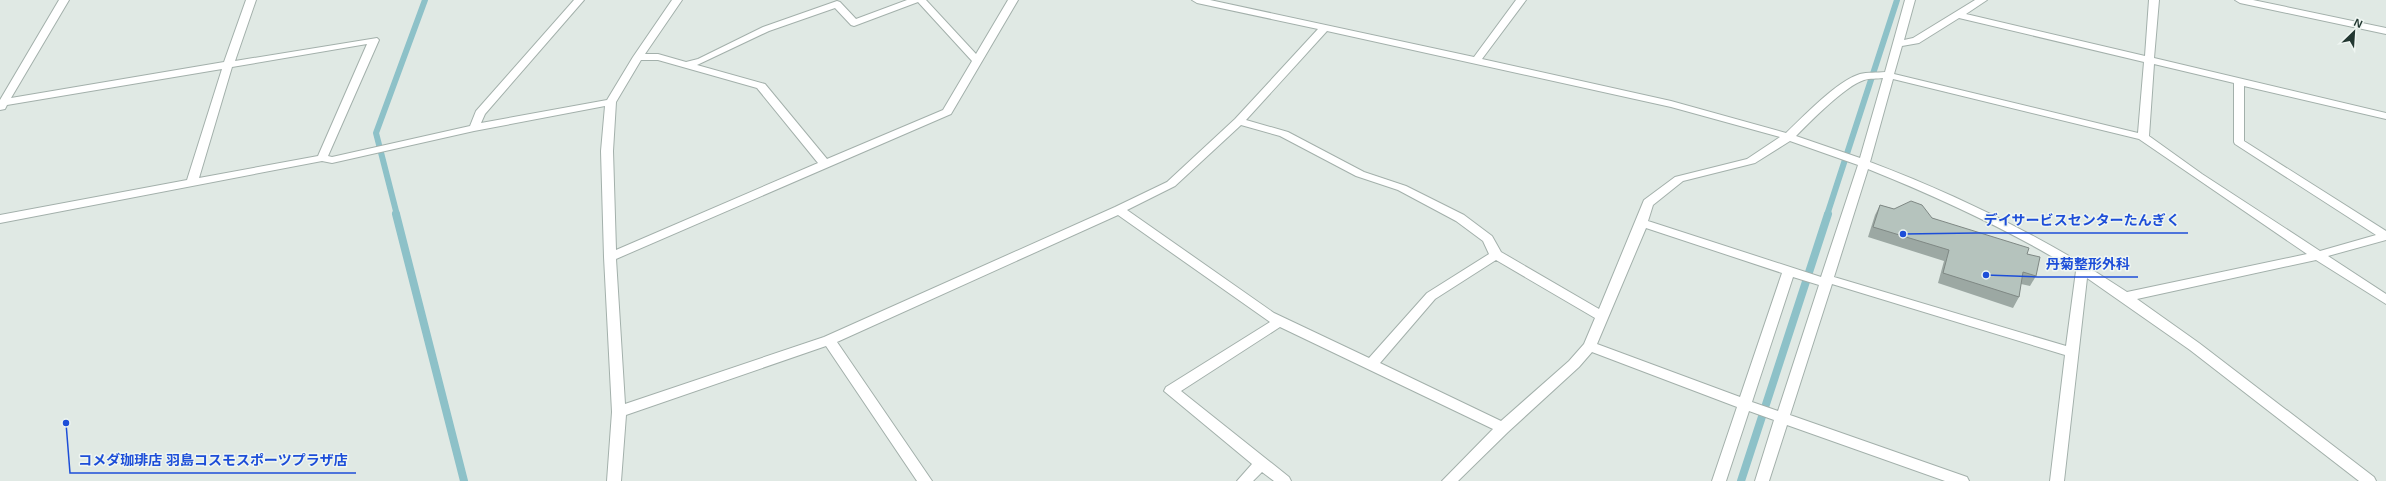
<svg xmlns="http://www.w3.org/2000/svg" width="2386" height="481" viewBox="0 0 2386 481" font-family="Arial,'Noto Sans JP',sans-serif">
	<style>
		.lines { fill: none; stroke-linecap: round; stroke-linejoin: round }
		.stream-far1 { stroke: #8dc1c8; stroke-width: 6 }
		.stream { stroke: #8dc1c8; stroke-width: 8 }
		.minor-casing { stroke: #a3b0ab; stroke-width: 2 }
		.minor { fill: #fff; fill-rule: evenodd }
		.wall { fill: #9ca8a3 }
		.building { fill: #b5c3bd; stroke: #7f8884 }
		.leader { fill: none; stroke: #1d4ed8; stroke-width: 1.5 }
		.callout-dot { fill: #1d4ed8; stroke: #eff6f2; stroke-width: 1.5 }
		.callout-label { font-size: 14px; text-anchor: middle; font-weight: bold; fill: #1d4ed8; stroke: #eff6f2; stroke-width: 3; stroke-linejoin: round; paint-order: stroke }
	</style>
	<rect width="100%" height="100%" fill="#e0e9e4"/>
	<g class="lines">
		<g class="stream-far1">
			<polyline points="397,215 376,133 425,0"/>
			<polyline points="1827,215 1897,0"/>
		</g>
		<g class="stream">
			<polyline points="396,214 464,481"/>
			<polyline points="1741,481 1828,214"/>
		</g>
		<defs>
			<g id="minor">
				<path d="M 59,0 L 69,0 L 11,98 L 224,62 L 246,0 L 256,0 L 235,61 L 377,38 L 379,40 L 328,156 L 332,157 L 470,126 L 476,111 L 574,0 L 584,0 L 485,114 L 481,123 L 607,100 L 633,57 L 672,0 L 682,0 L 645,54 L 658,54 L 686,62 L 698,59 L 763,27 L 837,1 L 840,2 L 856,19 L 907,0 L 926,0 L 976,54 L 1008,0 L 1018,0 L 951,114 L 616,259 L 625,404 L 824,337 L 1115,207 L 1167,182 L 1235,119 L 1318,29 L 1197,3 L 1192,0 L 1210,0 L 1474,57 L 1516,0 L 1526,0 L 1482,59 L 1671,101 L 1786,133 C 1804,116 1837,81 1860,74 C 1867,72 1877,73 1885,72 L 1905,0 L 1915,0 L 1904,40 L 1913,38 L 1975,0 L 1987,0 L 1966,14 L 2145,56 L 2149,0 L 2159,0 L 2154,58 L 2386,113 L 2386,119 L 2244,86 L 2244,141 L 2386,231 L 2386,240 L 2328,256 L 2386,294 L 2386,304 L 2316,260 L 2137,299 L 2199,343 L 2374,477 L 2376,481 L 2359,481 L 2190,350 L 2087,278 L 2064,481 L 2050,481 L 2065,355 L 1832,284 L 1790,415 L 1967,477 L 1969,481 L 1945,481 L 1787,425 L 1769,481 L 1755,481 L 1774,420 L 1749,411 L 1726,481 L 1712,481 L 1737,407 L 1592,352 L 1579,367 L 1508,432 L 1458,481 L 1442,481 L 1493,429 L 1280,327 L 1181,391 L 1289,477 L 1291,481 L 1274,481 L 1262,472 L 1253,481 L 1237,481 L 1252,464 L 1164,391 L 1166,387 L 1270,322 L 1118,215 L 837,342 L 932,481 L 917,481 L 826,346 L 626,415 L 621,481 L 607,481 L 612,412 L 604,257 L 601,151 L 605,106 L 474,131 L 332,163 L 322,161 L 0,223 L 0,215 L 187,180 L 222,69 L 7,105 L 5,109 L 0,110 L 0,100 ZM 918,2 L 972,61 L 943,110 L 827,159 L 765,84 L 697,65 L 769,31 L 835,8 L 851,25 L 854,26 ZM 1959,18 L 2144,62 L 2138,133 L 1894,74 L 1902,46 L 1919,43 ZM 1327,31 L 1671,107 L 1780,137 L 1747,159 L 1675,177 L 1644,200 L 1599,309 L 1501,252 L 1492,236 L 1464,215 L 1406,186 L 1364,172 L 1288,132 L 1246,120 ZM 367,44 L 318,156 L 199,178 L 232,67 ZM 641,60 L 658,60 L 757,88 L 818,163 L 616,250 L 613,151 L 616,102 ZM 2154,64 L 2234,83 L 2234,142 L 2235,144 L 2376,235 L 2320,251 L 2202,174 L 2149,136 ZM 1883,78 L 1860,158 L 1796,136 C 1811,121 1845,86 1864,80 C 1870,78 1877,79 1883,78 ZM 1893,79 L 2139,139 L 2307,254 L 2127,292 C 2047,239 1960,196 1870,162 ZM 1241,125 L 1280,136 L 1356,176 L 1398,190 L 1456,221 L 1483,241 L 1489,254 L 1427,293 L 1369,358 L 1274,313 L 1127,210 L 1175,186 ZM 1790,141 L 1858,165 L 1821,277 L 1648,221 L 1653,205 L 1683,181 L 1755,163 ZM 1868,169 C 1940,198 2010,230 2076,271 L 2066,346 L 1834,277 ZM 1646,228 L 1782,273 L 1740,397 L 1597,344 ZM 1496,260 L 1595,318 L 1584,344 L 1569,361 L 1501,421 L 1380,363 L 1435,299 ZM 1793,277 L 1819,285 L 1778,411 L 1752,402 Z"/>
				<polygon points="2235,0 2253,0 2386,28 2386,34 2240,3"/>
			</g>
		</defs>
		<use href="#minor" class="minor-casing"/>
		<use href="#minor" class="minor"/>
	</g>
	<polygon class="wall" points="1880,205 1894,209 1932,218 2027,254 2036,276 2030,286 2021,284 2019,297 2013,308 1938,283 1944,261 1868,237 1875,215"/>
	<polygon class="building" points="1911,201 1922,205 1932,218 2029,248 2027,254 2040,257 2036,276 2023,272 2019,297 1943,273 1949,250 1873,227 1880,205 1894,209"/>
	<path class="leader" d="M1903 234L1976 233H2188M1986 275L2038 277H2138M66 423L70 473H356"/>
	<g class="callout-dot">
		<circle cx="1903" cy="234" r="4"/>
		<circle cx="1986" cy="275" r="4"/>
		<circle cx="66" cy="423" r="4"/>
	</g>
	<g class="callout-label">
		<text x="2082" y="225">デイサービスセンターたんぎく</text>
		<text x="2088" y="269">丹菊整形外科</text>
		<text x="213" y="465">コメダ珈琲店 羽島コスモスポーツプラザ店</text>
	</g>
	<g transform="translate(2354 32) rotate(25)" stroke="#eff6f2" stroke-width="3" paint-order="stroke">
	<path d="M0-3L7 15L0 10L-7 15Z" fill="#223731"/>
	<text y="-6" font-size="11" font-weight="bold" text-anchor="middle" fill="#223731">N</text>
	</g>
</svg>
